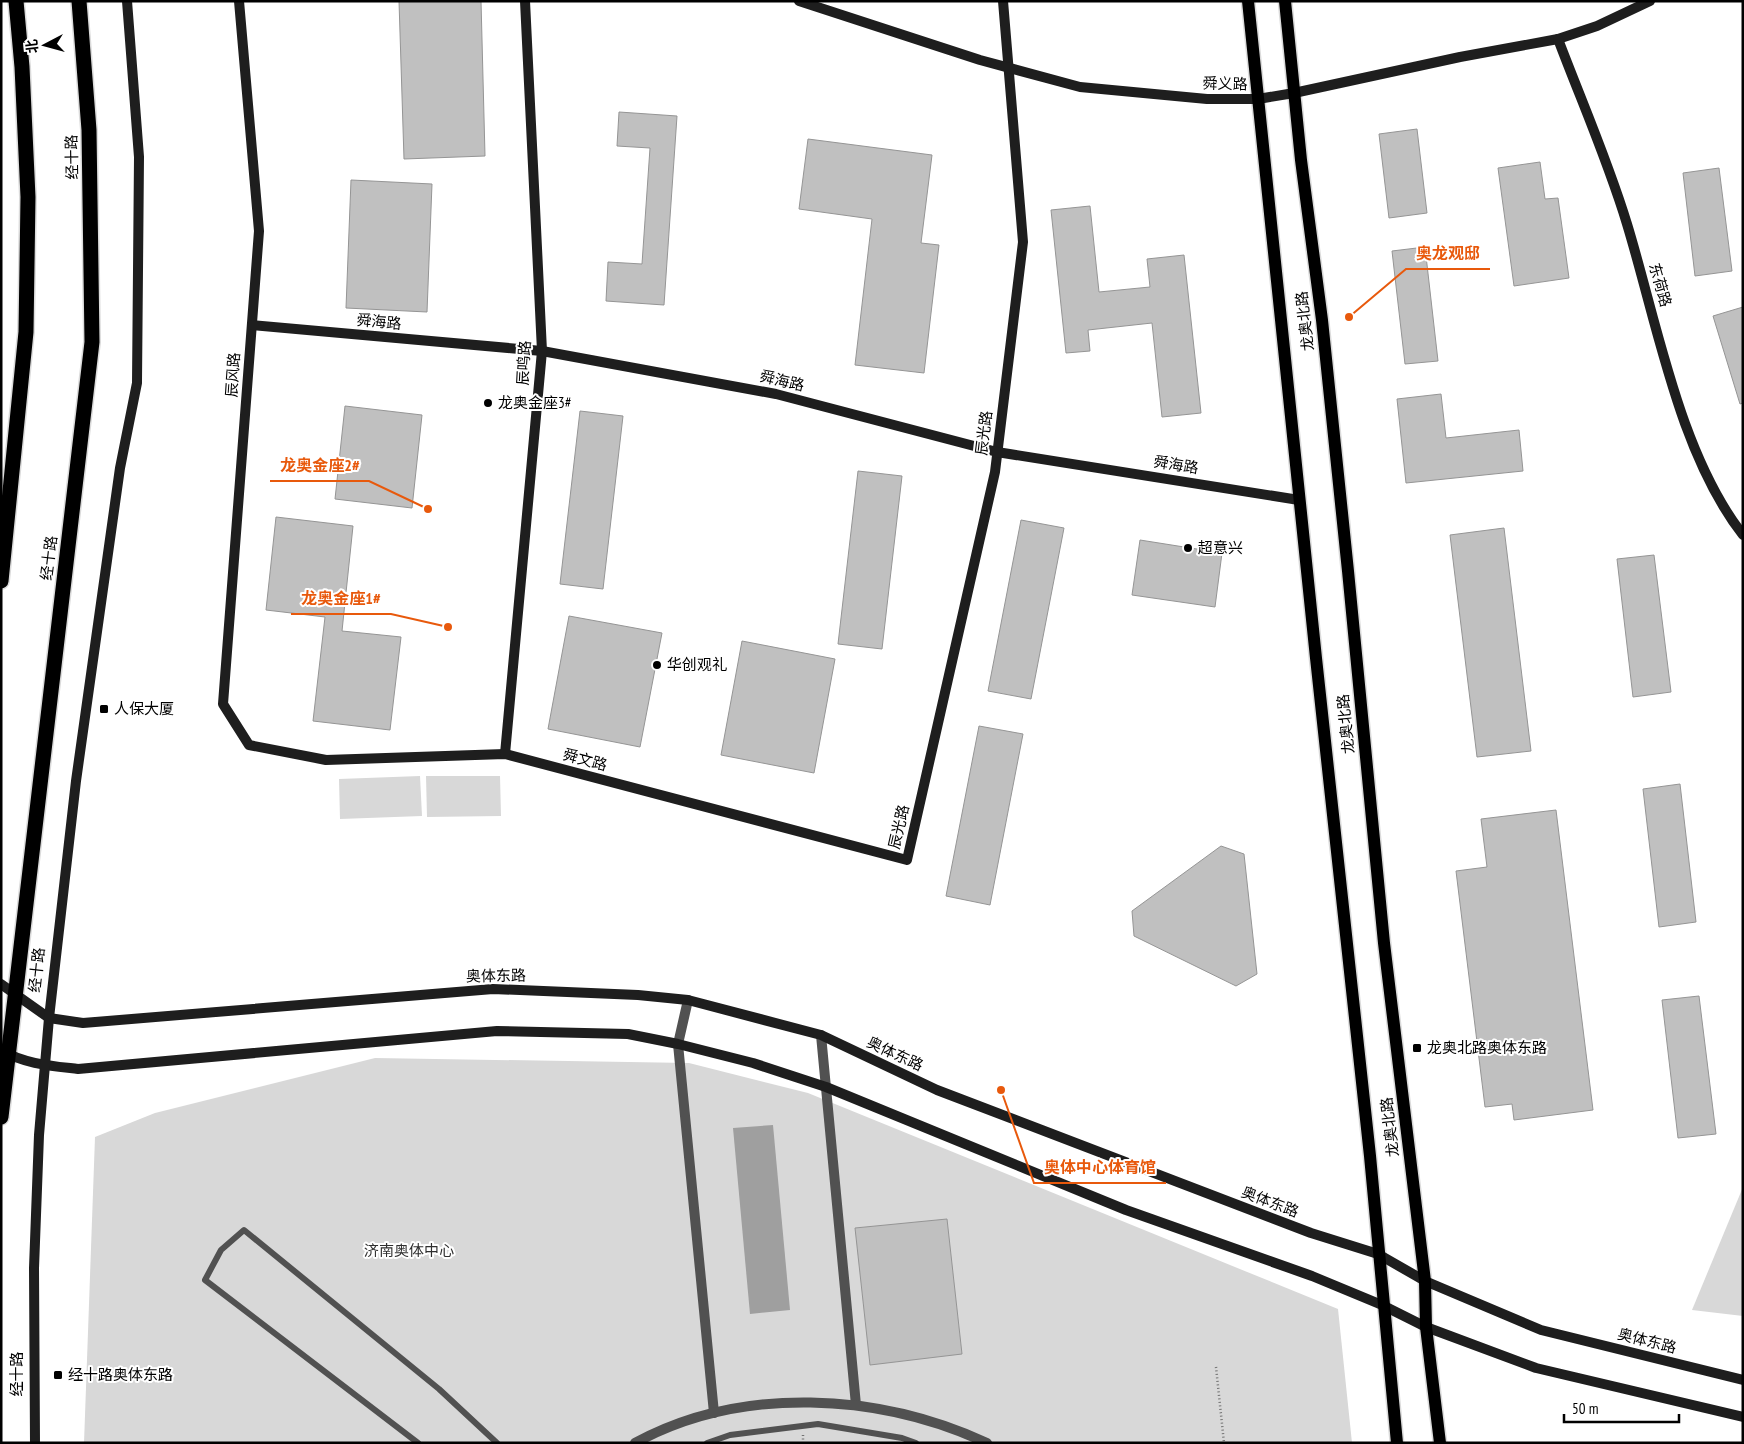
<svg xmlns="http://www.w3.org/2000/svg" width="1744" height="1444" viewBox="0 0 1744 1444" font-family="'PT Sans Narrow','Noto Sans SC',sans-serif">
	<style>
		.green { fill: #d8d8d8 }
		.water { fill: #9f9f9f }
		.building { fill: #c0c0c0; stroke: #959595 }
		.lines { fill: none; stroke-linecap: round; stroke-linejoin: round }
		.primary-casing { stroke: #dbdbdb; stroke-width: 15 }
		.highway-casing { stroke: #dbdbdb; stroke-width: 18 }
		.path { stroke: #737373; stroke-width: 2.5; stroke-dasharray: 1 2.5; stroke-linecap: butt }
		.lane { stroke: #515151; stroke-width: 6 }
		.street { stroke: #515151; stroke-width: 10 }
		.secondary { stroke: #1e1e1e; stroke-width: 10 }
		.primary { stroke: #000; stroke-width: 12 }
		.highway { stroke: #000; stroke-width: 15 }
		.poi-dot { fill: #000; stroke: #fff; stroke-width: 2 }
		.labels { text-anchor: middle; stroke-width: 4; stroke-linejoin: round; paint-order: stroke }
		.street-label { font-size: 15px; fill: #000; stroke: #fff }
		.poi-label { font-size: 15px; fill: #000; stroke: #fff; text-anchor: start }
		.park-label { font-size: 15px; fill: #2f2f2f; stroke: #fff }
		.leader { fill: none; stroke: #e8590c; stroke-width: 2 }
		.callout-dot { fill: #e8590c; stroke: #fff; stroke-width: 2 }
		.callout-label { font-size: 16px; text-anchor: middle; font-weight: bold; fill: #e8590c; stroke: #fff; stroke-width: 4; stroke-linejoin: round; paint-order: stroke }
	</style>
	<rect width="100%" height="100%" fill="#fff"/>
	<g class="green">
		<polygon points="420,776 422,816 340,819 339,779"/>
		<polygon points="426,776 500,776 501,816 427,817"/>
		<polygon points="375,1058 689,1063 808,1093 1338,1309 1352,1443 84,1443 95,1137 155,1113"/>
		<polygon points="1743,1187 1743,1316 1692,1310"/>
	</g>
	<polygon class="water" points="773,1125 790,1310 750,1314 733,1128"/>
	<g class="building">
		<polygon points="399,1 481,1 485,156 404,159"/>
		<polygon points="619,112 677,116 664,305 606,301 608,262 642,264 650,148 617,146"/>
		<polygon points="1417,129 1427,213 1389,218 1379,134"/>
		<polygon points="808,139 932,155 921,243 939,245 924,373 855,365 872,219 799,209"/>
		<polygon points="1540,162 1545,199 1558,198 1569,278 1514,286 1498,168"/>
		<polygon points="1719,168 1732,271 1695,276 1683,173"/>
		<polygon points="351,180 432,184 427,312 346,308"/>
		<polygon points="1090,206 1099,292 1150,287 1147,259 1184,255 1201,413 1162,417 1152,323 1088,330 1090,351 1066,353 1051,210"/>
		<polygon points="1425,247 1438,361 1405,364 1392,251"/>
		<polygon points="1743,307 1743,403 1740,404 1713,316"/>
		<polygon points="1441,394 1446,438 1519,430 1523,471 1406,483 1397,399"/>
		<polygon points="345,406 422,415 412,508 335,499"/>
		<polygon points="580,411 623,416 603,589 560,584"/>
		<polygon points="858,471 902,476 882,649 838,644"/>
		<polygon points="276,517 353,526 342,631 401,637 390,730 313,721 325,617 266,610"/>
		<polygon points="1021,520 1064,528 1031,699 988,691"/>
		<polygon points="1504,528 1531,751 1477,757 1450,535"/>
		<polygon points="1140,540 1222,553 1215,607 1132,595"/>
		<polygon points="1654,555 1671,692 1633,697 1617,559"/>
		<polygon points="569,616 662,633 640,747 548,729"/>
		<polygon points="742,641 835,659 814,773 721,755"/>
		<polygon points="979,726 1023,734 990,905 946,896"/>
		<polygon points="1680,784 1696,922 1659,927 1643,789"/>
		<polygon points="1556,810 1593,1110 1514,1120 1512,1104 1485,1107 1456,871 1487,867 1481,819"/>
		<polygon points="1221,846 1244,854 1257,974 1236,986 1134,936 1132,911"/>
		<polygon points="1699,996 1716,1134 1678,1138 1662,1000"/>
		<polygon points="947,1219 962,1354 870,1365 855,1228"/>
	</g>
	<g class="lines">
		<defs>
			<g id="primary">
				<polyline points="1248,1 1316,658 1370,1156 1397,1443"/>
				<polyline points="1285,1 1301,160 1322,320 1348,571 1384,943 1425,1281 1426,1327 1440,1443"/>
			</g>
			<g id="highway">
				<polyline points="1,581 26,332 28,197 22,67 16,1"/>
				<polyline points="1,1117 92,342 89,130 79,1"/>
			</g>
		</defs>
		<use href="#primary" class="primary-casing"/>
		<use href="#highway" class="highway-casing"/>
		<g class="path">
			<polyline points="1216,1367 1224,1443"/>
			<polyline points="803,1435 803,1443"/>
		</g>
		<g class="lane">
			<polyline points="418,1443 205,1280 221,1250 244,1230 439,1389 497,1443"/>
			<polyline points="707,1443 730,1435 818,1424 902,1438 916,1443"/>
		</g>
		<g class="street">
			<polyline points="688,1000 678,1044 714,1413"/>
			<polyline points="821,1035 856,1405"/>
			<path d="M 635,1443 C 742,1385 879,1393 987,1443"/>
		</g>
		<g class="secondary">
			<polyline points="239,1 259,231 223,704 249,745 326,760 505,754 907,860 995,472 1023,242 1003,1"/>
			<polyline points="799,1 980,60 1080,87 1207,99 1258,99 1294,93 1460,57 1558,39 1597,26 1650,1"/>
			<path d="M 1558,39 C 1581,100 1608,161 1627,224 C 1657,322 1679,453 1743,535"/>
			<polyline points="252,325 542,351 776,394 997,452 1299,500"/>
			<polyline points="505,754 542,351 525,1"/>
			<polyline points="1,984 49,1018 83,1023 493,989 638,995 688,1000 821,1035 937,1090 1311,1233 1378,1254 1425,1281 1541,1330 1743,1380"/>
			<path d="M 1,1050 C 24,1064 53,1066 78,1069 L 497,1031 L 628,1034 L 678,1044 L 753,1063 L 826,1087 L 1126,1210 L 1312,1276 L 1382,1305 L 1426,1327 L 1536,1368 L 1743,1417"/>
			<polyline points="35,1443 34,1268 39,1135 49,1018 76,781 120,468 137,383 139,157 127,1"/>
		</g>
		<use href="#primary" class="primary"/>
		<use href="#highway" class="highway"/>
	</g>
	<g class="poi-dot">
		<circle cx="488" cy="403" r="5"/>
		<circle cx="1188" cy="548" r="5"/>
		<circle cx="657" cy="665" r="5"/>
		<rect x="99" y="704" width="10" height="10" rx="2.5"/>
		<rect x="1412" y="1043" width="10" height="10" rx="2.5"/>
		<rect x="53" y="1370" width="10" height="10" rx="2.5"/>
	</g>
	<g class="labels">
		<g class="street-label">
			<text transform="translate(1225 84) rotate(1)" y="5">舜义路</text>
			<text transform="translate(72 157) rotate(-91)" y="5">经十路</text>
			<text transform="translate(1660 285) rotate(74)" y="5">东荷路</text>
			<text transform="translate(1305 321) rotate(-97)" y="5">龙奥北路</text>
			<text transform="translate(379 322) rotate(5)" y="5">舜海路</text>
			<text transform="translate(524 363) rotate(-87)" y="5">辰鸣路</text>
			<text transform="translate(233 375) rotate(-86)" y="5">辰风路</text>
			<text transform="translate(782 381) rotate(13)" y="5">舜海路</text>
			<text transform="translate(984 433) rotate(-83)" y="5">辰光路</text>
			<text transform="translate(1176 465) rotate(9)" y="5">舜海路</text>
			<text transform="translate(49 558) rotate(-83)" y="5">经十路</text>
			<text transform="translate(1346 724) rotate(-96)" y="5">龙奥北路</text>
			<text transform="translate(585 760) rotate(15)" y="5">舜文路</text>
			<text transform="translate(899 827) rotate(-77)" y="5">辰光路</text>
			<text transform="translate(37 970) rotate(-84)" y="5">经十路</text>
			<text transform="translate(496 976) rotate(-1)" y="5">奥体东路</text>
			<text transform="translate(895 1054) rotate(25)" y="5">奥体东路</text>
			<text transform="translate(1390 1127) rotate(-97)" y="5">龙奥北路</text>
			<text transform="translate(1270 1202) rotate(21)" y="5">奥体东路</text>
			<text transform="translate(1647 1341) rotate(14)" y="5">奥体东路</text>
			<text transform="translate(17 1374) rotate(-90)" y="5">经十路</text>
		</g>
		<g class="poi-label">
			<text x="498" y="408">龙奥金座3#</text>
			<text x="1198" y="553">超意兴</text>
			<text x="667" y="670">华创观礼</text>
			<text x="114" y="714">人保大厦</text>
			<text x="1427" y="1053">龙奥北路奥体东路</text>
			<text x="68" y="1380">经十路奥体东路</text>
		</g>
		<g class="park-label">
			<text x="409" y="1256">济南奥体中心</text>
		</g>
	</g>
	<path class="leader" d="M1349 317L1406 269H1490M428 509L369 481H270M448 627L391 614H291M1001 1090L1034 1183H1166"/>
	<g class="callout-dot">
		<circle cx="1349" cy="317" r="5"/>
		<circle cx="428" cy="509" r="5"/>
		<circle cx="448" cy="627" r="5"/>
		<circle cx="1001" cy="1090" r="5"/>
	</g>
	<g class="callout-label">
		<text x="1448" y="259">奥龙观邸</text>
		<text x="320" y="471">龙奥金座2#</text>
		<text x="341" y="604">龙奥金座1#</text>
		<text x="1100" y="1173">奥体中心体育馆</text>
	</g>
	<rect width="1744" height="1444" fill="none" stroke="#000000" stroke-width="5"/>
	<g transform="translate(45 45) rotate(264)" stroke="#ffffff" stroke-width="4" paint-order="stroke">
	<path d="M0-4L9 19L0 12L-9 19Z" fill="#000000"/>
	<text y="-8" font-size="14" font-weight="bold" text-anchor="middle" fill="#000000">北</text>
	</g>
	<path d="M1564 1414v8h115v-8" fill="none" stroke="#000000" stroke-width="2.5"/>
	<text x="1572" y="1414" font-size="15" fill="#000000" stroke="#ffffff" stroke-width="4" paint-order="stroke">50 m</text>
</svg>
